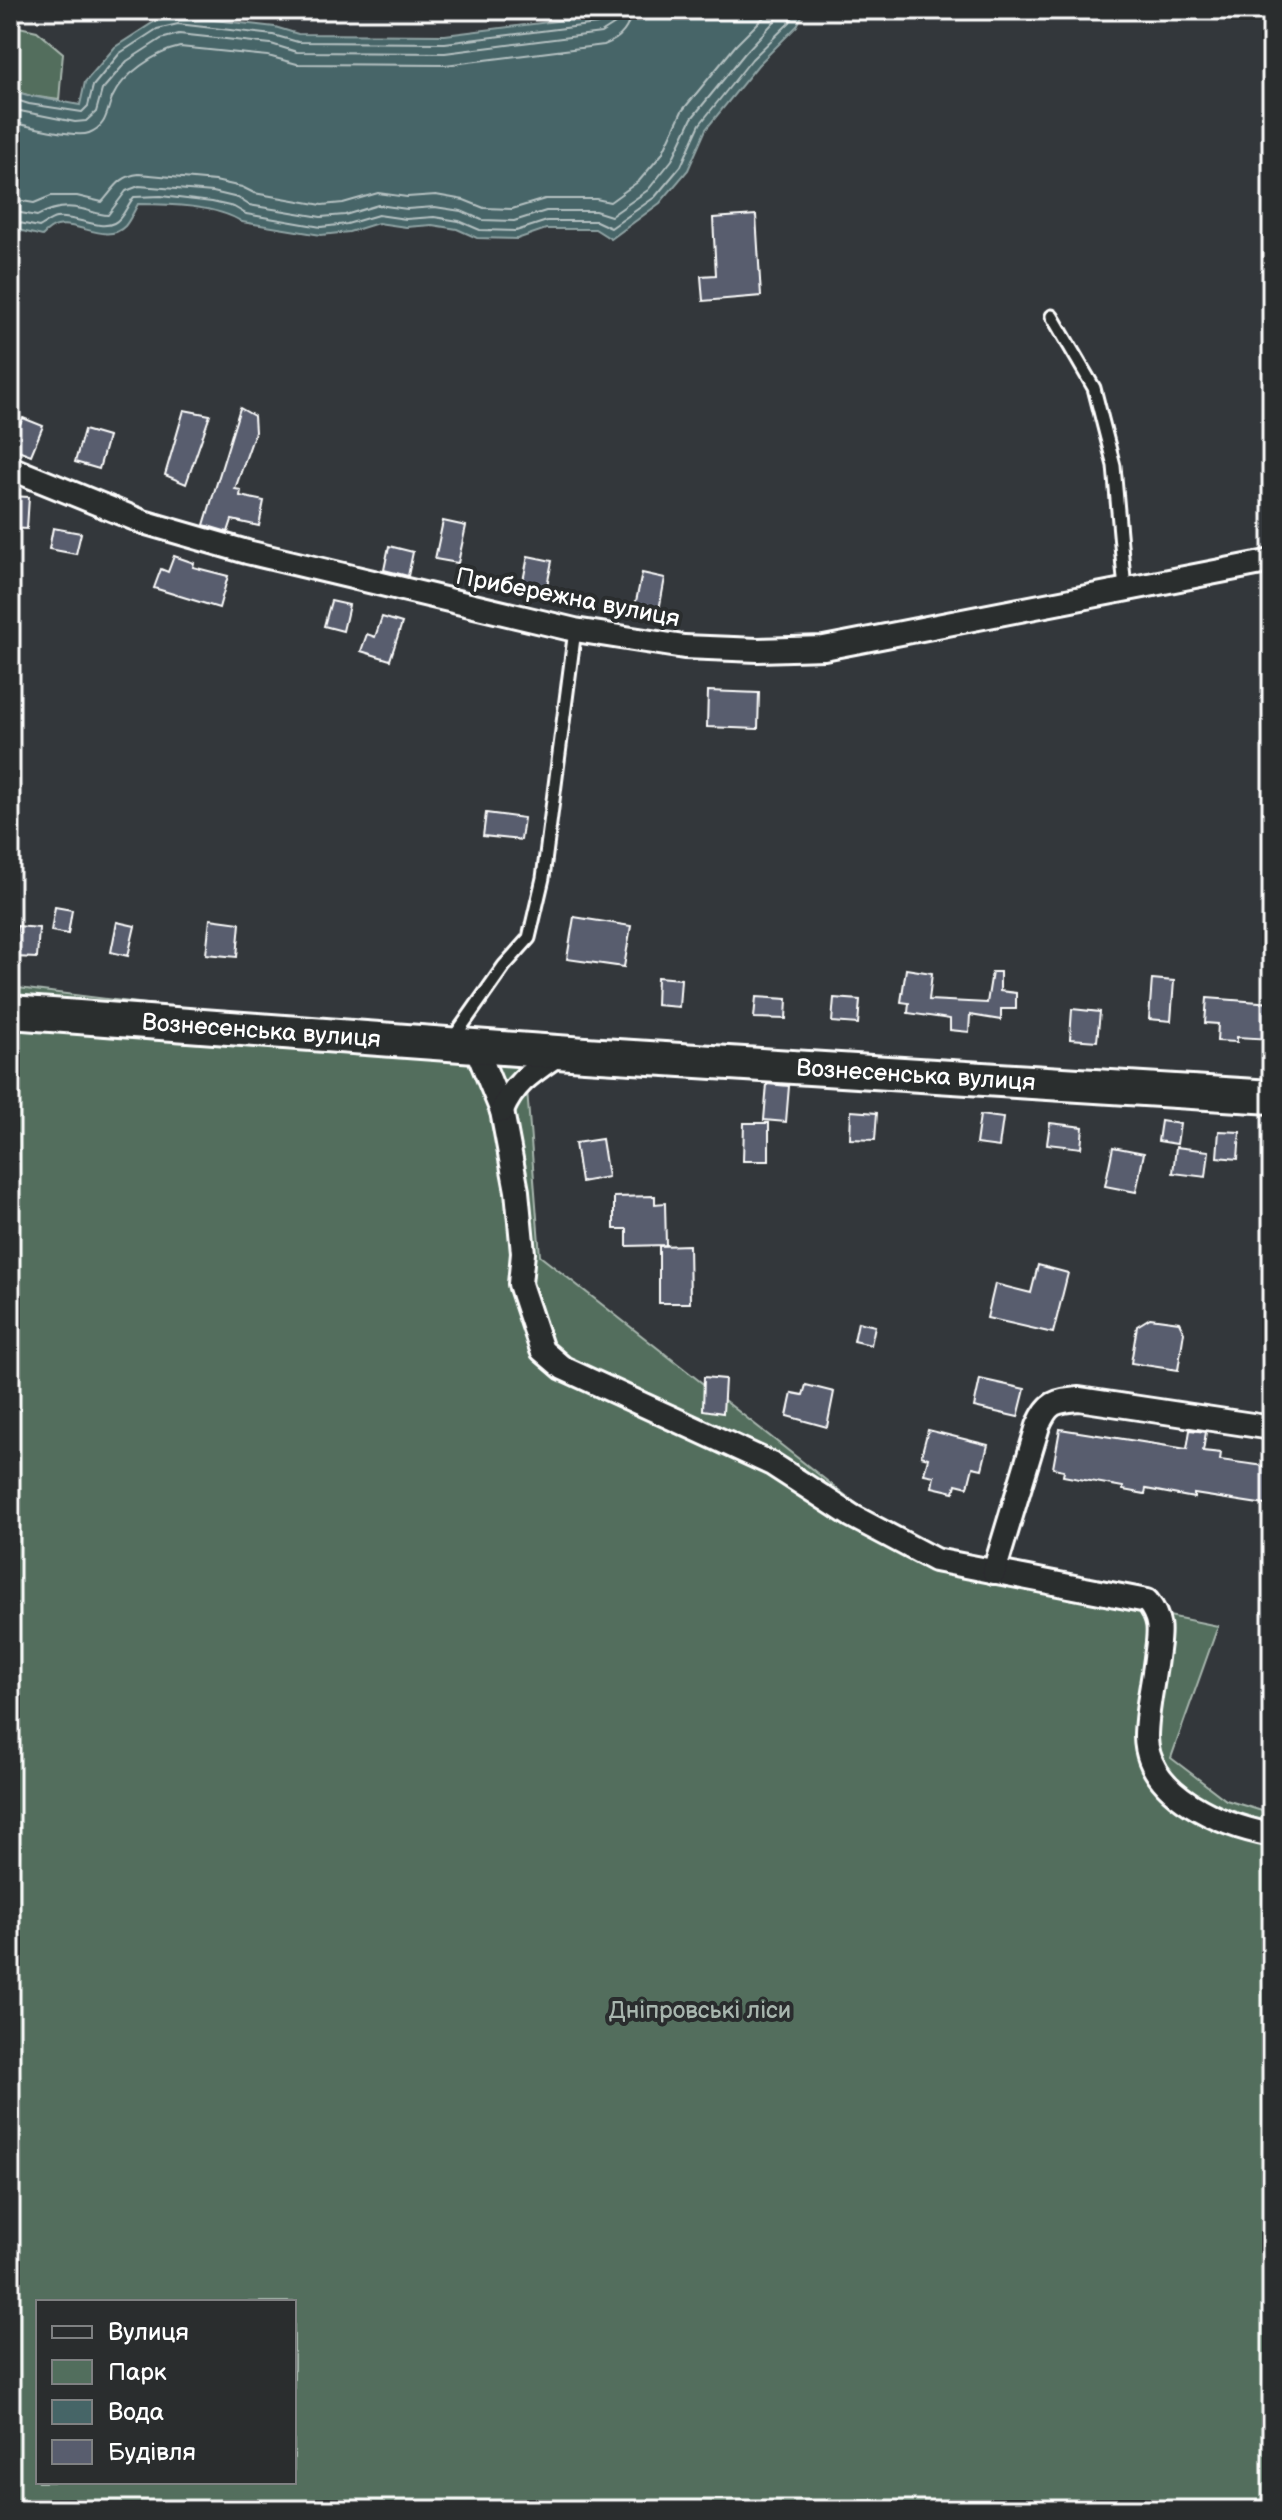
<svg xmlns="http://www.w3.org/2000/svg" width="1282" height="2520" viewBox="0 0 1282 2520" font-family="'Balsamiq Sans',sans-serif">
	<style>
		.green { fill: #526e5d; stroke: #a8b6ae; stroke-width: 2; fill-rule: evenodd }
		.water { fill: #466567; stroke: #90a3a4; stroke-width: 2 }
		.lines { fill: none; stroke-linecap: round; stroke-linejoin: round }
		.shore { stroke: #b5c1c2; stroke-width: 2 }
		.building { fill: #585d6e; stroke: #fff; stroke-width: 2 }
		.lane-casing { stroke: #fff; stroke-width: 17 }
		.street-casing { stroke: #fff; stroke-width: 28 }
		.secondary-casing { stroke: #fff; stroke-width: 38 }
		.lane { stroke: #2a2d2e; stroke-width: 11 }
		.street { stroke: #2a2d2e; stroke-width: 22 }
		.secondary { stroke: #2a2d2e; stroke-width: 32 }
		.labels { text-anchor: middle; stroke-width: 8; stroke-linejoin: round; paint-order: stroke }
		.street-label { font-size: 24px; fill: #fff; stroke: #2a2d2e }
		.park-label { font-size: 24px; fill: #a8b6ae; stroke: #2a2d2e }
	</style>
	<rect width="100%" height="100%" fill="#33373b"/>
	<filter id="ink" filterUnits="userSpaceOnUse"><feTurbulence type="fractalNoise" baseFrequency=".0125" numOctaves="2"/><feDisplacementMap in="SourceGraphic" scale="16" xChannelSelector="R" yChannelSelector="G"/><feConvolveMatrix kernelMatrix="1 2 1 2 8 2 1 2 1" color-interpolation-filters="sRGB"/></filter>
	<g filter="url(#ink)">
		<g class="green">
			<polygon points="10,25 37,31 63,53 59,100 31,96 10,90"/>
			<path d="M 10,987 L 524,1051 L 540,1256 L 919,1553 L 983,1578 L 1218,1626 L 1171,1758 L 1226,1800 L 1272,1814 L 1272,2510 L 10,2510 ZM 38,2302 L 294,2302 L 294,2482 L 38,2482 Z"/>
		</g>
		<path class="water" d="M 605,10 L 805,10 L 797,26 L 758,65 L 706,129 L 688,170 L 660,203 L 611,239 L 595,229 L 546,229 L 517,239 L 477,238 L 457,229 L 432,225 L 406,227 L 378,223 L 349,232 L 321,235 L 242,222 C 217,205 168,204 138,204 C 134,211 130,220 125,226 C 107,245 79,221 57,226 C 52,227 46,232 42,236 L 10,228 L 10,90 L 31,96 L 80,105 L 85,82 L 115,47 L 154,22 L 178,16 L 275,27 L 298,34 L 445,35 L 596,16 Z"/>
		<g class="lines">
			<g class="shore">
				<polyline points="10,98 29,104 82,112 88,106 93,86 120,53 157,29 178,24 273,35 298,42 445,43 597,24 606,19 609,10"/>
				<polyline points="10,109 75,122 86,121 96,112 102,90 127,61 161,39 179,34 271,44 297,52 445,53 601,33 615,24 619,10"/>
				<path d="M 10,121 C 25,126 76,138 89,133 C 107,126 106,113 112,98 C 122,75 156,52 180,47 L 268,56 L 297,64 L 445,65 L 604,45 C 621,39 630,28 631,10"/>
				<path d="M 10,199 L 34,203 L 51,196 L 77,196 L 102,202 C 114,189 119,176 139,174 L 215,181 L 242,187 L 254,193 L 322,205 L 343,203 L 378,193 L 407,197 L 436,195 L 464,200 L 484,208 L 512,209 L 545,199 L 596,199 L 610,202 L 639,181 L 662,154 L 682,111 L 736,45 L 771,10"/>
				<path d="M 10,211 L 37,216 C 51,208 66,205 82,209 C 91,211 98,215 108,215 L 126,191 L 139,186 L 213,192 L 238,198 L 249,205 L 321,217 L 345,215 L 378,205 L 407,209 L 435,207 L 461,211 L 482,220 L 514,221 L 546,211 L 595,211 L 611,216 L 648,190 L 672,160 L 692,118 L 745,53 L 785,10"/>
				<path d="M 10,221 L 39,227 C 45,224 50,219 56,218 C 75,215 99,231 114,223 C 123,219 127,205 134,197 L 161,196 L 212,202 L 234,207 L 246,214 L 321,227 L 347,224 L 378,215 L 406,219 L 434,217 L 459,221 L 480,230 L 516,231 L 547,221 L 596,221 L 611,228 L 655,197 L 681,166 L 700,124 L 752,59 L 790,22 L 796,10"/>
			</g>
		</g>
		<g class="building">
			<polygon points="756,215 761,296 703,301 701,276 716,275 713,218"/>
			<polygon points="240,408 254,416 255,432 235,489 241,490 240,496 264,501 259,526 232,520 228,532 204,525"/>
			<polygon points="184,410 210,415 186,484 165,475"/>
			<polygon points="23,418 43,426 31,455 10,447 10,421 20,424"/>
			<polygon points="84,430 108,437 99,469 75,462"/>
			<polygon points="10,496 29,497 27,529 10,528"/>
			<polygon points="443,521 466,526 458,563 435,559"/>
			<polygon points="53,528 81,533 76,554 49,549"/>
			<polygon points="389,546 413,552 408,576 384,570"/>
			<polygon points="174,556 194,563 193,567 228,576 219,608 154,588 161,569 168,572"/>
			<polygon points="528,556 552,561 546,591 522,586"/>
			<polygon points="642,573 665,578 659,610 635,606"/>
			<polygon points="331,601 349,605 343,631 324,626"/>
			<polygon points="382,617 402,623 390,660 361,651 367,634 375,637"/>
			<polygon points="708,691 759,693 758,729 707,727"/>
			<polygon points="486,813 524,818 521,840 483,836"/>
			<polygon points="55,907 72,910 68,934 51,931"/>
			<polygon points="574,917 631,926 624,967 567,959"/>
			<polygon points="210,919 240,923 237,957 206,954"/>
			<polygon points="117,922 135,926 128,956 111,952"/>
			<polygon points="17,926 39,928 37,958 14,957"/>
			<polygon points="906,969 932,973 929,1000 987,1003 992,972 1000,972 1000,991 1016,993 1016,1009 1001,1009 1001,1020 970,1015 969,1032 950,1030 950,1019 908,1013 909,1003 901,1002"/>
			<polygon points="657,977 681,979 679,1007 656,1005"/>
			<polygon points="1152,979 1174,981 1171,1021 1149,1019"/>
			<polygon points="756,997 787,999 786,1019 754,1018"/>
			<polygon points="834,998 860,1000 858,1024 832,1022"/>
			<polygon points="1207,998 1272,1003 1272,1039 1237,1037 1237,1042 1217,1041 1218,1024 1205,1023"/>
			<polygon points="1072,1009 1100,1012 1097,1041 1070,1039"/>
			<polygon points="767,1084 789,1086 786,1122 764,1120"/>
			<polygon points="851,1111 877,1113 875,1140 850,1139"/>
			<polygon points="980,1115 1003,1118 999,1147 976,1144"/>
			<polygon points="1161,1121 1180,1124 1177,1144 1158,1141"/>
			<polygon points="744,1123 769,1123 769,1161 743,1161"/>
			<polygon points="1050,1123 1083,1127 1081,1148 1047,1144"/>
			<polygon points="1219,1131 1240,1132 1238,1159 1217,1157"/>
			<polygon points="602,1139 608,1177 581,1182 575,1143"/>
			<polygon points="1113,1147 1144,1153 1136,1192 1105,1186"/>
			<polygon points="1176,1147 1209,1151 1206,1177 1173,1173"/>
			<polygon points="655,1196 655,1204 665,1203 666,1245 627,1246 627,1229 614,1229 614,1197"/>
			<polygon points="689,1245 690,1303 659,1303 659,1246"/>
			<polygon points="1038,1265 1068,1273 1053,1333 987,1318 995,1284 1031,1293"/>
			<polygon points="1150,1318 1179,1322 1184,1332 1178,1370 1131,1363 1137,1326"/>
			<polygon points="858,1322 875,1326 871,1345 854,1341"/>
			<polygon points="704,1377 725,1379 723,1413 703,1410"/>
			<polygon points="980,1379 1025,1389 1018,1417 974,1407"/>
			<polygon points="806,1385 834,1392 827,1427 787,1416 792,1393 803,1395"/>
			<polygon points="1060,1429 1187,1449 1190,1430 1206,1432 1203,1451 1221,1453 1220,1460 1272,1467 1272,1506 1194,1494 1194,1498 1146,1489 1145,1494 1123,1490 1123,1487 1063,1476 1064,1470 1053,1468"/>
			<polygon points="928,1430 988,1445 982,1469 973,1467 968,1487 956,1484 954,1492 932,1487 934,1476 924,1474 928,1458 921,1456"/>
		</g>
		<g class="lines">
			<defs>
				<g id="lane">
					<polyline points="1052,316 1094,388 1114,466 1125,590"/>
					<polyline points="452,1040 504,966 529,938 543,878 575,630"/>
				</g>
				<g id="street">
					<polyline points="10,468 143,522 247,552 575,630 684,647 758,650 824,648 1272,561"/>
					<path d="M 475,1045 L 502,1111 L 517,1191 L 523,1253 L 520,1284 L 542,1350 L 563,1368 L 772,1464 L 852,1516 L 935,1560 L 1147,1601 C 1163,1621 1159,1634 1156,1658 C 1153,1684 1146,1711 1146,1737 C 1147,1796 1224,1826 1272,1835"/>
					<path d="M 502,1111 C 515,1081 534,1071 561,1052"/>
					<path d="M 994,1572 L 1038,1426 C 1048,1402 1055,1401 1079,1399 L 1272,1428"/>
				</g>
				<g id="secondary">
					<path id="s1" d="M 10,1012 L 585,1054 L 1272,1097"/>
				</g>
			</defs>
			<use href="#lane" class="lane-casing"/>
			<use href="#street" class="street-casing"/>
			<use href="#secondary" class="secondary-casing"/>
			<use href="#lane" class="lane"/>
			<use href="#street" class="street"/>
			<use href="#secondary" class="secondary"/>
		</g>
	</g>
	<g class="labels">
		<g class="street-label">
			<text transform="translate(568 597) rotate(11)" y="8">Прибережна вулиця</text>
			<text dy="8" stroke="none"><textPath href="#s1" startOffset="252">Вознесенська вулиця</textPath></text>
			<text dy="8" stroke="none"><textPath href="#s1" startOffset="908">Вознесенська вулиця</textPath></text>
		</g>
		<g class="park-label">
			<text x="700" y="2018">Дніпровські ліси</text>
		</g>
	</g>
	<rect width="1282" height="2520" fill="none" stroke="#2a2d2e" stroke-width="40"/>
	<rect x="20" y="20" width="1242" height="2480" fill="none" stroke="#fff" stroke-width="3" filter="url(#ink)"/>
	<rect x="36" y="2300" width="260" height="184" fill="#2a2d2e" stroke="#7f8182" stroke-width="2"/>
	<rect x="52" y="2326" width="40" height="12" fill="#2a2d2e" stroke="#7f8182" stroke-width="2"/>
	<text x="108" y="2340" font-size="24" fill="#ffffff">Вулиця</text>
	<rect x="52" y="2360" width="40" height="24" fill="#526e5d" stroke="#7f8182" stroke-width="2"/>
	<text x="108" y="2380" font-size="24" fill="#ffffff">Парк</text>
	<rect x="52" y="2400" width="40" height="24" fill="#466567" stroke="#7f8182" stroke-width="2"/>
	<text x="108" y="2420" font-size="24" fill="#ffffff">Вода</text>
	<rect x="52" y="2440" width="40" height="24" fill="#585d6e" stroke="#7f8182" stroke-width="2"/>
	<text x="108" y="2460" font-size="24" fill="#ffffff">Будівля</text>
</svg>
